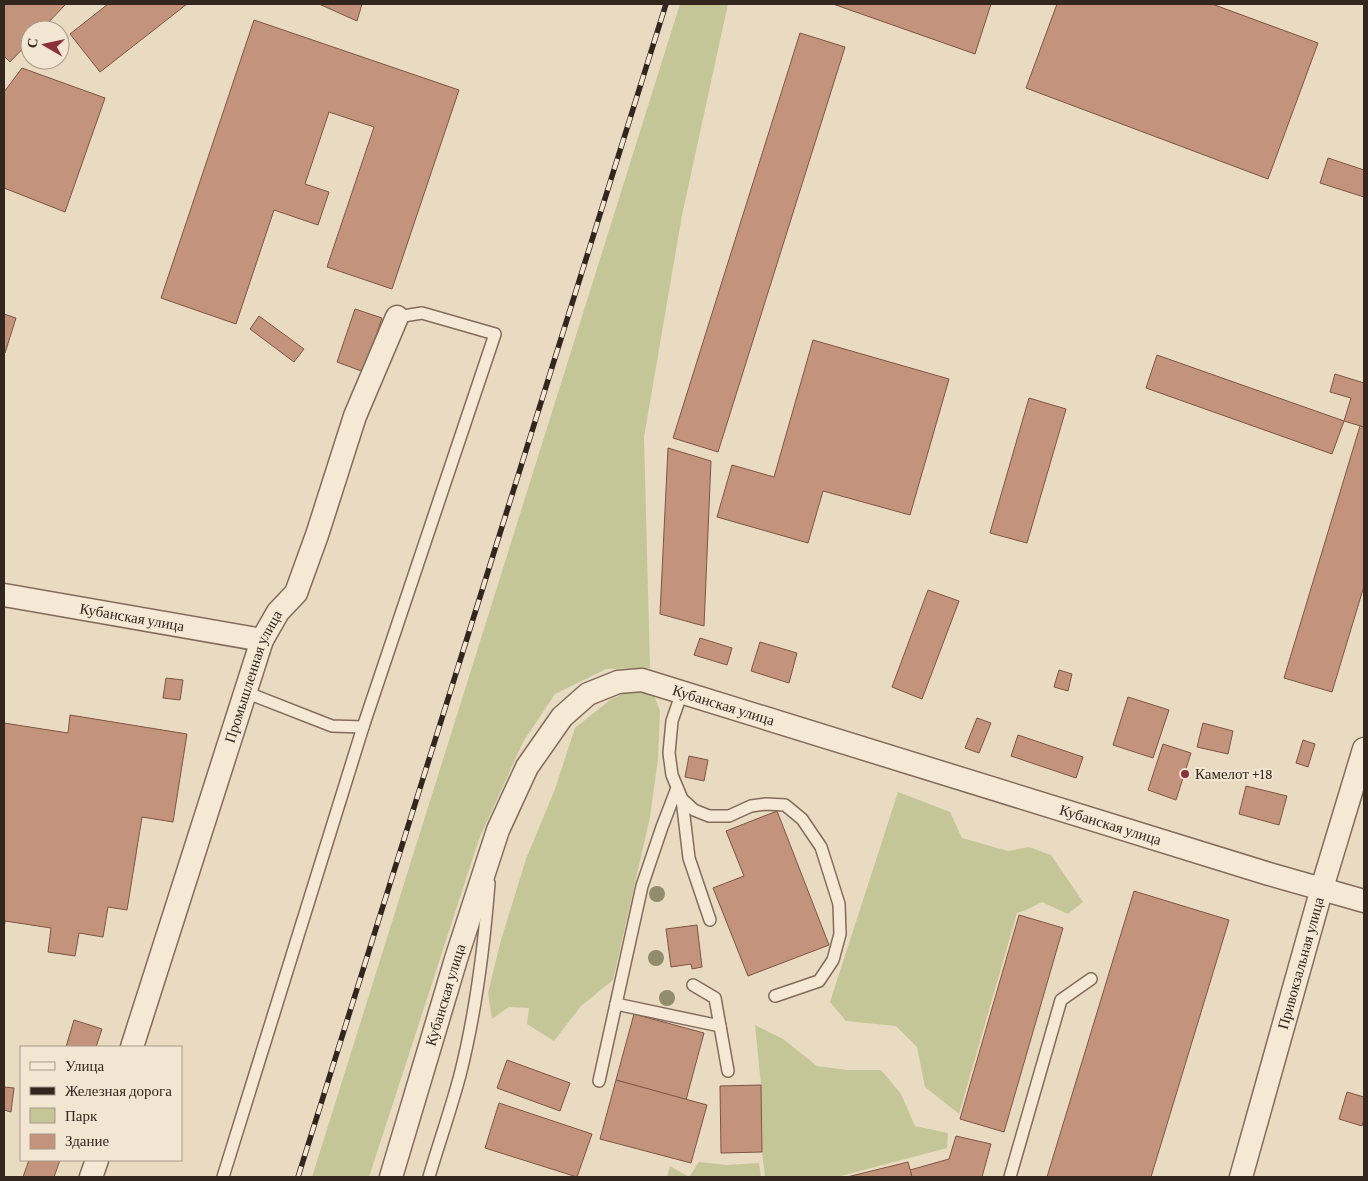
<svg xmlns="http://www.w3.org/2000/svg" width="1368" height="1181" viewBox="0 0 1368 1181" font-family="'Crimson Pro',serif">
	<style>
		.green { fill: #c5c697 }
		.building { fill: #c4937b; stroke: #7e5543 }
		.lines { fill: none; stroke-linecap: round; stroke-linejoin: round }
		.service-casing { stroke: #816c5b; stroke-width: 14 }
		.minor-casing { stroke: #816c5b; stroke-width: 25 }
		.service { stroke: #f5e8d4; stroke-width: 11 }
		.minor { stroke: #f5e8d4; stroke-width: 22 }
		.rail-casing { stroke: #33261e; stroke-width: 5.5 }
		.rail { stroke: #f2e5d1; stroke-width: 4; stroke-dasharray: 11; stroke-linecap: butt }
		.tree { fill: #908c6c }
		.poi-dot { fill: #8b313a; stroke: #f2e5d1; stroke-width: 2 }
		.labels { text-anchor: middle; stroke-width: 4; stroke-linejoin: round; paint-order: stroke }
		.street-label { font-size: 15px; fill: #33261e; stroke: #f2e5d1 }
		.poi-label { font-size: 15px; fill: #33261e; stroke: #f2e5d1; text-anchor: start }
	</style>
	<rect width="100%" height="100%" fill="#e9dac2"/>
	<g class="green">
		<polygon points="680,4 728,4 682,215 644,437 650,668 606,669 555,694 523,742 479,839 369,1177 312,1177"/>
		<polygon points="630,690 653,693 660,711 658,759 650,817 613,980 581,1006 554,1041 527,1024 529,1008 509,1007 492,1019 488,993 501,940 526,859 555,789 575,728 610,700"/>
		<polygon points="898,792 950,812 962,838 1008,851 1029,847 1051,855 1083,902 1068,914 1042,902 1026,910 1017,913 959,1114 925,1087 917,1047 896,1026 846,1021 830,1002"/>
		<polygon points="755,1025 783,1039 817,1066 847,1070 881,1070 901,1094 915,1126 948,1133 947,1148 837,1177 765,1177 762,1152 761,1085"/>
		<polygon points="699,1162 726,1165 759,1163 761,1177 667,1177 670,1166 689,1177"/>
	</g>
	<g class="building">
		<polygon points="4,4 66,4 41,30 30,30 30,41 10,62 4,56"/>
		<polygon points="108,4 187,4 100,72 70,34"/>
		<polygon points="319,4 362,4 357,21"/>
		<polygon points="833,4 991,4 975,54"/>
		<polygon points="1057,4 1212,4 1318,43 1268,179 1026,88"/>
		<polygon points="254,20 459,90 392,289 327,267 374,127 329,112 305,184 329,192 318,225 274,210 236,324 161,298"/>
		<polygon points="800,33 845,47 718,452 673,438"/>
		<polygon points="22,68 105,98 65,212 4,188 4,92"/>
		<polygon points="1328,158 1364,170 1364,197 1320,183"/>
		<polygon points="355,309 382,318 364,372 337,362"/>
		<polygon points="4,314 16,318 5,353 4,352"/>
		<polygon points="259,316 304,349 294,362 250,329"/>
		<polygon points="813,340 949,379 910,515 823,491 808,543 717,517 732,465 774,477"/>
		<polygon points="1157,355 1344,421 1332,454 1146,388"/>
		<polygon points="1335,374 1364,383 1364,427 1344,421 1351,398 1330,392"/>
		<polygon points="1029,398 1066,409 1027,543 990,533"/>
		<polygon points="1360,426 1364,427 1364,586 1332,692 1284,678"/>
		<polygon points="668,448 711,461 704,626 660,614"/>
		<polygon points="928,590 959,601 922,699 892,687"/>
		<polygon points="700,638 732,648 727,665 694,655"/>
		<polygon points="760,642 797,653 789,683 751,671"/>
		<polygon points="1059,670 1072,674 1068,691 1054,687"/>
		<polygon points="166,678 183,680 180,700 163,698"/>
		<polygon points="1128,697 1169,710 1153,758 1113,745"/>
		<polygon points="70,715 187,734 173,822 142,817 127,910 108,907 103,937 79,933 75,956 48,952 51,928 5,921 4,930 4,723 68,733"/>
		<polygon points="977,718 991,723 979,753 965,748"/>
		<polygon points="1203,723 1233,731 1228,754 1197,747"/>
		<polygon points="1018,735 1083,757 1076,778 1011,756"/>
		<polygon points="1303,740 1315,744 1308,767 1296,763"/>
		<polygon points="1163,744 1191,753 1176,800 1148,790"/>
		<polygon points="689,756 708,760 704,781 685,777"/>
		<polygon points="1246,786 1287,796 1279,825 1239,814"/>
		<polygon points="777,811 829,945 748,976 713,888 744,876 726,831"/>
		<polygon points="1134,891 1229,920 1151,1177 1047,1177"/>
		<polygon points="1019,915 1063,928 1004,1132 960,1119"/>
		<polygon points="697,925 702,967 692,969 691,964 671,967 666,929"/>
		<polygon points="634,1014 704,1033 686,1100 616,1080"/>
		<polygon points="74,1020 102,1029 96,1047 66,1047"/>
		<polygon points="507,1060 570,1083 560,1111 497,1088"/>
		<polygon points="616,1080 707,1105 691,1163 600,1139"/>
		<polygon points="761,1085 762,1152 721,1153 720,1086"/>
		<polygon points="4,1087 14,1088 11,1112 4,1110"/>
		<polygon points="1347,1092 1364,1097 1364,1119 1362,1126 1339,1119"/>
		<polygon points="499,1103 592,1134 577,1177 485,1148"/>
		<polygon points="956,1136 991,1144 982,1177 912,1177 910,1170 949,1159"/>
		<polygon points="29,1160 60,1160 54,1177 23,1177"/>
		<polygon points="908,1162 912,1177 847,1177"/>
	</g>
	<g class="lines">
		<defs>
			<g id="service">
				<polyline points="245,692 332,726 363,727"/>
				<polyline points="682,692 672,721 669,753 672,775 682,799 694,810 709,816 729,816 751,806 766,804 785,805 802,819 821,847 839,904 840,934 833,960 819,981 775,996"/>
				<polyline points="682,799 689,858 710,920"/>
				<polyline points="693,985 715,998 728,1071"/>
				<polyline points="616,1004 720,1026"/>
				<polyline points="599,1081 642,886 662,827 677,788"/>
				<polyline points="223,1177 363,727 495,334 422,313 397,317"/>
				<path d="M 429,1177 C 439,1143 451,1109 460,1075 C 476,1012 484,948 489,883"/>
				<polyline points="1010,1177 1061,1000 1091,979"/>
			</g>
			<g id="minor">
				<path id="s1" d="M 4,595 L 262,640"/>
				<path id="s2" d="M 132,1047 L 262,640 L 278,612 L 296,593 L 317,535 L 355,416 L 397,317"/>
				<polyline points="91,1177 97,1160"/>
				<path id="s3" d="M 391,1177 L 456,959 L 498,830 L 527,767 L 562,717 L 588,694 L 618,682 L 642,680 L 1269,874 L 1364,901"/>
				<path id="s4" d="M 1241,1177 L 1322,888 L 1364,749"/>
			</g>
		</defs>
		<use href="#service" class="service-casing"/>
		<use href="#minor" class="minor-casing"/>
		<use href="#service" class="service"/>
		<use href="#minor" class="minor"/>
		<defs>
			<polyline id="rail" points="298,1177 666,4"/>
		</defs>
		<use href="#rail" class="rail-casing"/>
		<use href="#rail" class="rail"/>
	</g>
	<g class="tree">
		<circle cx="657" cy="894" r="8"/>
		<circle cx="656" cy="958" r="8"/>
		<circle cx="667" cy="998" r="8"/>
	</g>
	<circle class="poi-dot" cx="1185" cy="774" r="5"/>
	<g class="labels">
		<g class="street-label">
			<text dy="5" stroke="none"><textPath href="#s1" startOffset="130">Кубанская улица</textPath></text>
			<text dy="5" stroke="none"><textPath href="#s2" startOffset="390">Промышленная улица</textPath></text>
			<text dy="5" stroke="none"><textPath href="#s3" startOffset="670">Кубанская улица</textPath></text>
			<text dy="5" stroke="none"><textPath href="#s3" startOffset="1075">Кубанская улица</textPath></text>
			<text dy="5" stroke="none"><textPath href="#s4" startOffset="222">Привокзальная улица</textPath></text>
			<text dy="5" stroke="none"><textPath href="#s3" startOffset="190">Кубанская улица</textPath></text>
		</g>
		<g class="poi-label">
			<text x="1195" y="779">Камелот +18</text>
		</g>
	</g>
	<rect width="1368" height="1181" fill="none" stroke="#33261e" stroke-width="10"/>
	<rect x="20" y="1046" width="162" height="115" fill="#f2e5d1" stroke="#a69989"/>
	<rect x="30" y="1062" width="25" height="8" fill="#f5e8d4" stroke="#a69989"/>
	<text x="65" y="1071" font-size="15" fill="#33261e">Улица</text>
	<rect x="30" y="1087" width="25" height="8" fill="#33261e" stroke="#a69989"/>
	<text x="65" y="1096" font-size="15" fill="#33261e">Железная дорога</text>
	<rect x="30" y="1108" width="25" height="15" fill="#c5c697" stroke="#a69989"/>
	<text x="65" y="1121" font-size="15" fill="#33261e">Парк</text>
	<rect x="30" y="1134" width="25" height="15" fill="#c4937b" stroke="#a69989"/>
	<text x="65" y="1146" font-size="15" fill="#33261e">Здание</text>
	<g transform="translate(45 45) rotate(279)"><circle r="24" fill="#f2e5d1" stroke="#a69989"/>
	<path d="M0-4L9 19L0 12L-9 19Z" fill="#8b313a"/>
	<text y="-8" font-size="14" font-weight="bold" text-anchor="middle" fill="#33261e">С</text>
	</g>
</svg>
